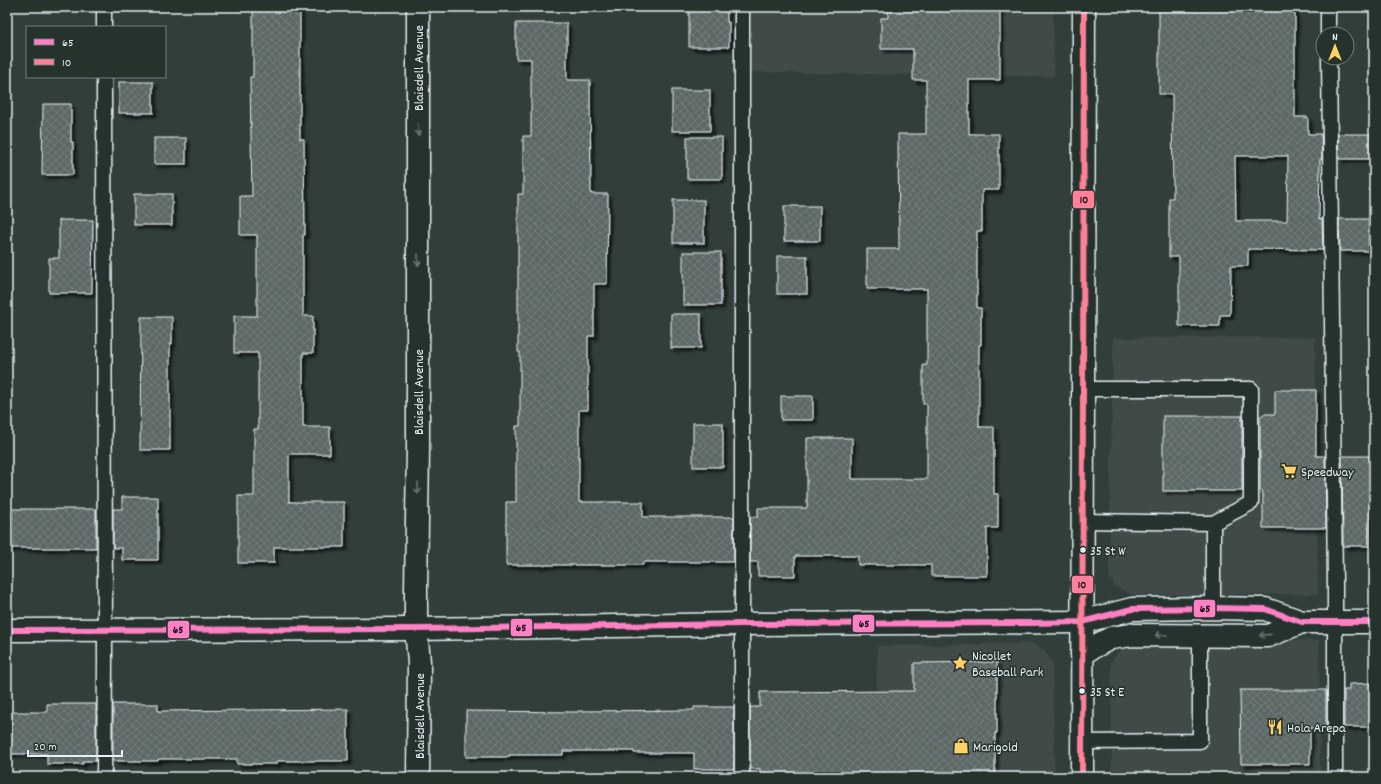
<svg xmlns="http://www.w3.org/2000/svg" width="1381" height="784" viewBox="0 0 1381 784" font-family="Dekko,sans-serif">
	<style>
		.built { fill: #3f4b46 }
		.building { fill: url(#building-cross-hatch); stroke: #e8f1f8; fill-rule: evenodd; filter: url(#shadow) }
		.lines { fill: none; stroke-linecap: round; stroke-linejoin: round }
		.service-casing { stroke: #e8f1f8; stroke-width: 17 }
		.minor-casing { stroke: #e8f1f8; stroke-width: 25 }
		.tertiary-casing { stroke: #e8f1f8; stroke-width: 25 }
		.secondary-casing { stroke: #e8f1f8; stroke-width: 25 }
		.service { stroke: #26332d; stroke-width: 14 }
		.minor { stroke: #26332d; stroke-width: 22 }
		.tertiary { stroke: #26332d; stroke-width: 22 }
		.secondary { stroke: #26332d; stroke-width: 22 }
		.bus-1-casing { stroke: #26332d; stroke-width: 9 }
		.bus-2-casing { stroke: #26332d; stroke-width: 9 }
		.bus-1 { stroke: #ff80c5; stroke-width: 6 }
		.bus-2 { stroke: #ff8098; stroke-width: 6 }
		.oneway { stroke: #6a7674 }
		.bus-dot { fill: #e8f1f8; stroke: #26332d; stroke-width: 1.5 }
		.labels { text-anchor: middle; stroke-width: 3; stroke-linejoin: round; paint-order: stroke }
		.bus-label { font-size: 13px; fill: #e8f1f8; stroke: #26332d; text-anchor: start }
		.street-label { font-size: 14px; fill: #e8f1f8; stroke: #26332d }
		.poi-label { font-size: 14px; fill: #e8f1f8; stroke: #26332d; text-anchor: start }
		.line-badge { stroke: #26332d; stroke-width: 1.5 }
		.pale-badge-label { font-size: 11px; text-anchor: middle; font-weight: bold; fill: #111 }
	</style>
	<defs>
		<pattern id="building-cross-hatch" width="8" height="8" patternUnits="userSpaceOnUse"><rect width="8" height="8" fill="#5c6865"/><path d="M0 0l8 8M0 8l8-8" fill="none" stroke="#737e7c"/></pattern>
		<filter id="shadow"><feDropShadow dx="3.5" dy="3.5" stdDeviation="1" flood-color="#0009"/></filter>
	</defs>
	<rect width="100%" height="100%" fill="#323e39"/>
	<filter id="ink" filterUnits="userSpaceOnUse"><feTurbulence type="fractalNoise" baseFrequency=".025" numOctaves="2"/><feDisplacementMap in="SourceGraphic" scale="8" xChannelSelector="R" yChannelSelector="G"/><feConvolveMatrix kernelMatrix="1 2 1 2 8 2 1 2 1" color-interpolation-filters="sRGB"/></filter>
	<g filter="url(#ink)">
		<g class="built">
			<polygon points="748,7 1053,7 1054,77 749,72"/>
			<polygon points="1315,337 1318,594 1133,595 1115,587 1109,575 1113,338"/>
			<polygon points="1319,640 1320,777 1112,777 1111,662 1120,650 1134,642"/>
			<polygon points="1031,643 1044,650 1052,662 1055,777 876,777 877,646"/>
		</g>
		<g class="building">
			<polygon points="253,7 300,7 300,139 304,139 305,235 303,235 303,316 313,316 313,353 303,353 303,427 330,427 330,454 289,454 289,502 344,502 344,547 274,547 274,563 238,563 238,496 254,496 254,429 258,429 258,353 234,353 234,316 257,316 257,235 240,235 240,196 252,196 250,77 253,77"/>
			<polygon points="689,7 727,7 727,22 729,22 729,47 689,47"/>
			<polygon points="888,7 1000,7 1000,80 969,80 969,134 999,134 999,190 982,190 982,231 977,231 977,308 981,308 981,345 979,345 979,427 994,427 994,494 998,494 998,528 987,528 987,576 931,576 931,565 858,565 858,556 795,556 795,576 758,576 758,562 750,562 750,517 758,517 758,508 807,508 807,438 852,438 852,479 927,479 927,404 923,404 923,365 927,365 927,289 867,289 867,249 899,249 898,134 926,134 926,80 913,80 913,49 881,49 881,18 888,18"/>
			<path d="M 1159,7 L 1295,7 L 1295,117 L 1308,117 L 1308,134 L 1321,134 L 1322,159 L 1320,159 L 1319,219 L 1322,219 L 1323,250 L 1248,249 L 1248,266 L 1231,266 L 1230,315 L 1220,315 L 1220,326 L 1179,326 L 1179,257 L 1169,257 L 1169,198 L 1173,198 L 1172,94 L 1159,94 ZM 1235,156 L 1288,156 L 1287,221 L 1236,221 Z"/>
			<polygon points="516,23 567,23 567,80 590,80 591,194 608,194 607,284 594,284 594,336 588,336 588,410 579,410 579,502 643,502 643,517 734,517 734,562 643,562 643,565 506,565 506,502 516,502 516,426 520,426 520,352 518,352 518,194 523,194 523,136 531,136 531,59 516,59"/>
			<rect x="119" y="82" width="34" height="31"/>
			<rect x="672" y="90" width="38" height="41"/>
			<polygon points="43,104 71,104 71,142 73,142 73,175 42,175"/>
			<polygon points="1338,134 1371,134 1371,159 1339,159"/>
			<rect x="687" y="137" width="35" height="42"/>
			<rect x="154" y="138" width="32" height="26"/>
			<rect x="134" y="194" width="38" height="31"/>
			<rect x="673" y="200" width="31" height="43"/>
			<rect x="784" y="206" width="36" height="35"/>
			<polygon points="1339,219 1369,219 1369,251 1340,251"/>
			<polygon points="59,220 93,220 92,293 49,293 49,258 59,258"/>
			<rect x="683" y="252" width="38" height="53"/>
			<rect x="777" y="256" width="30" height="38"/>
			<rect x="671" y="314" width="30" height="34"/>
			<polygon points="141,317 172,317 172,344 170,344 170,450 140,450"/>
			<polygon points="1275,390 1316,390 1316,456 1325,456 1326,528 1263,528 1263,491 1260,491 1260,416 1263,416 1263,414 1275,414"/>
			<rect x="781" y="396" width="32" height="24"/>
			<rect x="1163" y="416" width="79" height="75"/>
			<rect x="693" y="423" width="30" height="44"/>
			<polygon points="1342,456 1370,456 1371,546 1343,546"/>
			<polygon points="122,497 158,497 158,560 122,560 122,548 113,548 113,509 122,509"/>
			<rect x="7" y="509" width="89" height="39"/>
			<polygon points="997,662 997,733 995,733 995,777 760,777 760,769 750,769 750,707 760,707 760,692 914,691 914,663"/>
			<polygon points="1374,683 1374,727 1344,727 1344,690 1349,690 1349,684"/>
			<polygon points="1240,690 1326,690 1326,727 1310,728 1310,764 1241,764"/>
			<polygon points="47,704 96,704 96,761 83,761 83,764 47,764 47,754 7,754 7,712 47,712"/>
			<polygon points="113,704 158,704 158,711 348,709 348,761 277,761 277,764 237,764 237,759 158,759 158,761 113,761"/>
			<polygon points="694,707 734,707 734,769 694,769 694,753 634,753 634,751 563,751 563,755 509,755 509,757 466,757 466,711 578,712 578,711 694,710"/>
		</g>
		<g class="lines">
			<defs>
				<g id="service">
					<polyline points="104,7 104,27"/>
					<polyline points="742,7 742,777"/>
					<polyline points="1328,7 1328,34"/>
					<polyline points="1329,58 1335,584 1335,777"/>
					<polyline points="1083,389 1251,389 1251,503 1213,523"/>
					<polyline points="1083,521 1213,523 1213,608"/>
					<polyline points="1082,742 1200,741 1200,635"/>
					<polyline points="104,777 105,663 104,77"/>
				</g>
				<g id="minor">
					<polyline points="418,7 418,449 416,590 416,629 419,662 418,777"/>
					<polyline points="7,630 416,629 742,624 1082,622"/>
				</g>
				<g id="tertiary">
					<polyline points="1082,622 1132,609 1213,608 1265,609 1302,622 1374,622"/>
					<polyline points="1082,653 1111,638 1132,635 1268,636 1302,622"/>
				</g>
				<polyline id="secondary" points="1082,777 1084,7"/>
			</defs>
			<use href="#service" class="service-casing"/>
			<use href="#minor" class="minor-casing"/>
			<use href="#tertiary" class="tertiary-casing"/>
			<use href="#secondary" class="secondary-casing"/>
			<use href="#service" class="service"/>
			<use href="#minor" class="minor"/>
			<use href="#tertiary" class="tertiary"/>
			<use href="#secondary" class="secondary"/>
			<defs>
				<polyline id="bus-1" points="7,630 416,629 742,624 1029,623 1082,622 1132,609 1213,608 1265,609 1302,622 1374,622"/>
				<polyline id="bus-2" points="1082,777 1084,7"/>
			</defs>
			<use href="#bus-1" class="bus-1-casing"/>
			<use href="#bus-2" class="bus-2-casing"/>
			<use href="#bus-1" class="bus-1"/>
			<use href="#bus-2" class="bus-2"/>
		</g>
		<defs><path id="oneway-shaft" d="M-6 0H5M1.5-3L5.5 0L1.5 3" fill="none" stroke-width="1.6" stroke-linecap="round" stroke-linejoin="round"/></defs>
		<g class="oneway">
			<use href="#oneway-shaft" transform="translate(418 130) rotate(90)"/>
			<use href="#oneway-shaft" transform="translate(418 260) rotate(90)"/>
			<use href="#oneway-shaft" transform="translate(418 488) rotate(91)"/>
			<use href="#oneway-shaft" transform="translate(1161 635) rotate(180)"/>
			<use href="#oneway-shaft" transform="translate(1265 635) rotate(174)"/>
		</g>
	</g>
	<defs>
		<symbol id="supermarket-bare" viewBox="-9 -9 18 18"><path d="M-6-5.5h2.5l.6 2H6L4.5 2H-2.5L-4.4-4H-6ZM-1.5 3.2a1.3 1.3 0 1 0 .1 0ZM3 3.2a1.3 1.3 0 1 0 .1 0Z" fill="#ffd166" stroke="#26332d" stroke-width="2.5" paint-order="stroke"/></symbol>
		<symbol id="sight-bare" viewBox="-9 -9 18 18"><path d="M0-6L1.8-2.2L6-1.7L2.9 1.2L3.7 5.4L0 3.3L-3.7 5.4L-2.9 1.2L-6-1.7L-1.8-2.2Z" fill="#ffd166" stroke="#26332d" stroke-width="2.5" paint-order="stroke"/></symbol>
		<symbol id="restaurant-bare" viewBox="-9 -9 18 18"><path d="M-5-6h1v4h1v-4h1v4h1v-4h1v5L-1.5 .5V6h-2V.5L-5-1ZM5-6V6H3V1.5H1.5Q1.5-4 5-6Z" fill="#ffd166" stroke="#26332d" stroke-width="2.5" paint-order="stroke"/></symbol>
		<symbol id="shop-bare" viewBox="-9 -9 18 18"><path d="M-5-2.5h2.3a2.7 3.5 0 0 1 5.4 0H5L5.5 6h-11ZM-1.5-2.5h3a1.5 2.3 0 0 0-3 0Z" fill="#ffd166" stroke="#26332d" stroke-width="2.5" paint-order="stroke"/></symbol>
	</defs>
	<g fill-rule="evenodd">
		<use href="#supermarket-bare" x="1278" y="460" width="22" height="22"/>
		<use href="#sight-bare" x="949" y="652" width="22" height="22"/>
		<use href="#restaurant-bare" x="1264" y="716" width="22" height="22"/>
		<use href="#shop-bare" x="950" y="735" width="22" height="22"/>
	</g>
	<g class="bus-dot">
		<circle cx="1083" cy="550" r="3.5"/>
		<circle cx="1082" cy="691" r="3.5"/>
	</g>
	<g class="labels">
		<g class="bus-label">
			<text x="1090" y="555">35 St W</text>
			<text x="1090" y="696">35 St E</text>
		</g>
		<g class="street-label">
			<text transform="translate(418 68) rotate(-90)" y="5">Blaisdell Avenue</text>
			<text transform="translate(418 392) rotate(-90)" y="5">Blaisdell Avenue</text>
			<text transform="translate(419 716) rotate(-90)" y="5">Blaisdell Avenue</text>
		</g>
		<g class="poi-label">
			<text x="1301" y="476">Speedway</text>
			<text x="972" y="660">Nicollet<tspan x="972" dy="16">Baseball Park</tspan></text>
			<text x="1287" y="732">Hola Arepa</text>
			<text x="973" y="751">Marigold</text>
		</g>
	</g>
	<g class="line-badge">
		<rect x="1072" y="190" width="23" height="19" rx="4" fill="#ff8098"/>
		<rect x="1071" y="575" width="23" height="19" rx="4" fill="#ff8098"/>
		<rect x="1193" y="599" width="23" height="19" rx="4" fill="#ff80c5"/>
		<rect x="852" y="614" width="23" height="19" rx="4" fill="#ff80c5"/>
		<rect x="510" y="618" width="23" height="19" rx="4" fill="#ff80c5"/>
		<rect x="167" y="620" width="23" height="19" rx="4" fill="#ff80c5"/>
	</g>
	<g class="pale-badge-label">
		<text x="1084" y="203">10</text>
		<text x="1082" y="588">10</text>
		<text x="1205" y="612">65</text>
		<text x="864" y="627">65</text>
		<text x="521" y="631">65</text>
		<text x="178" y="633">65</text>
	</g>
	<rect width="1381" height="784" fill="none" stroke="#26332d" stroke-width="24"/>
	<rect x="12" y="12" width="1357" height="760" fill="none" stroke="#e8f1f8" stroke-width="1.5" filter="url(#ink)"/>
	<rect x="26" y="26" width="140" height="52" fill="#26332d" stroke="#747f7e"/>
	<rect x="34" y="39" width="20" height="6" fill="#ff80c5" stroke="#747f7e"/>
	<text x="62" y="46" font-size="12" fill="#e8f1f8">65</text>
	<rect x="34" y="59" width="20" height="6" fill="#ff8098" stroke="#747f7e"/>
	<text x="62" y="66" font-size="12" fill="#e8f1f8">10</text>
	<g transform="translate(1335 46)"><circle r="19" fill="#26332d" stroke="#747f7e"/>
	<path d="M0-3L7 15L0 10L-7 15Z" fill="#ffd166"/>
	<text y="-6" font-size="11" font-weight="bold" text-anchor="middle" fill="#e8f1f8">N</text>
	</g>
	<path d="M28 750v6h94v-6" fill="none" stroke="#e8f1f8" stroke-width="2"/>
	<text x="34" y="750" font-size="12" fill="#e8f1f8" stroke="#26332d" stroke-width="3" paint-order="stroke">20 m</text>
</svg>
